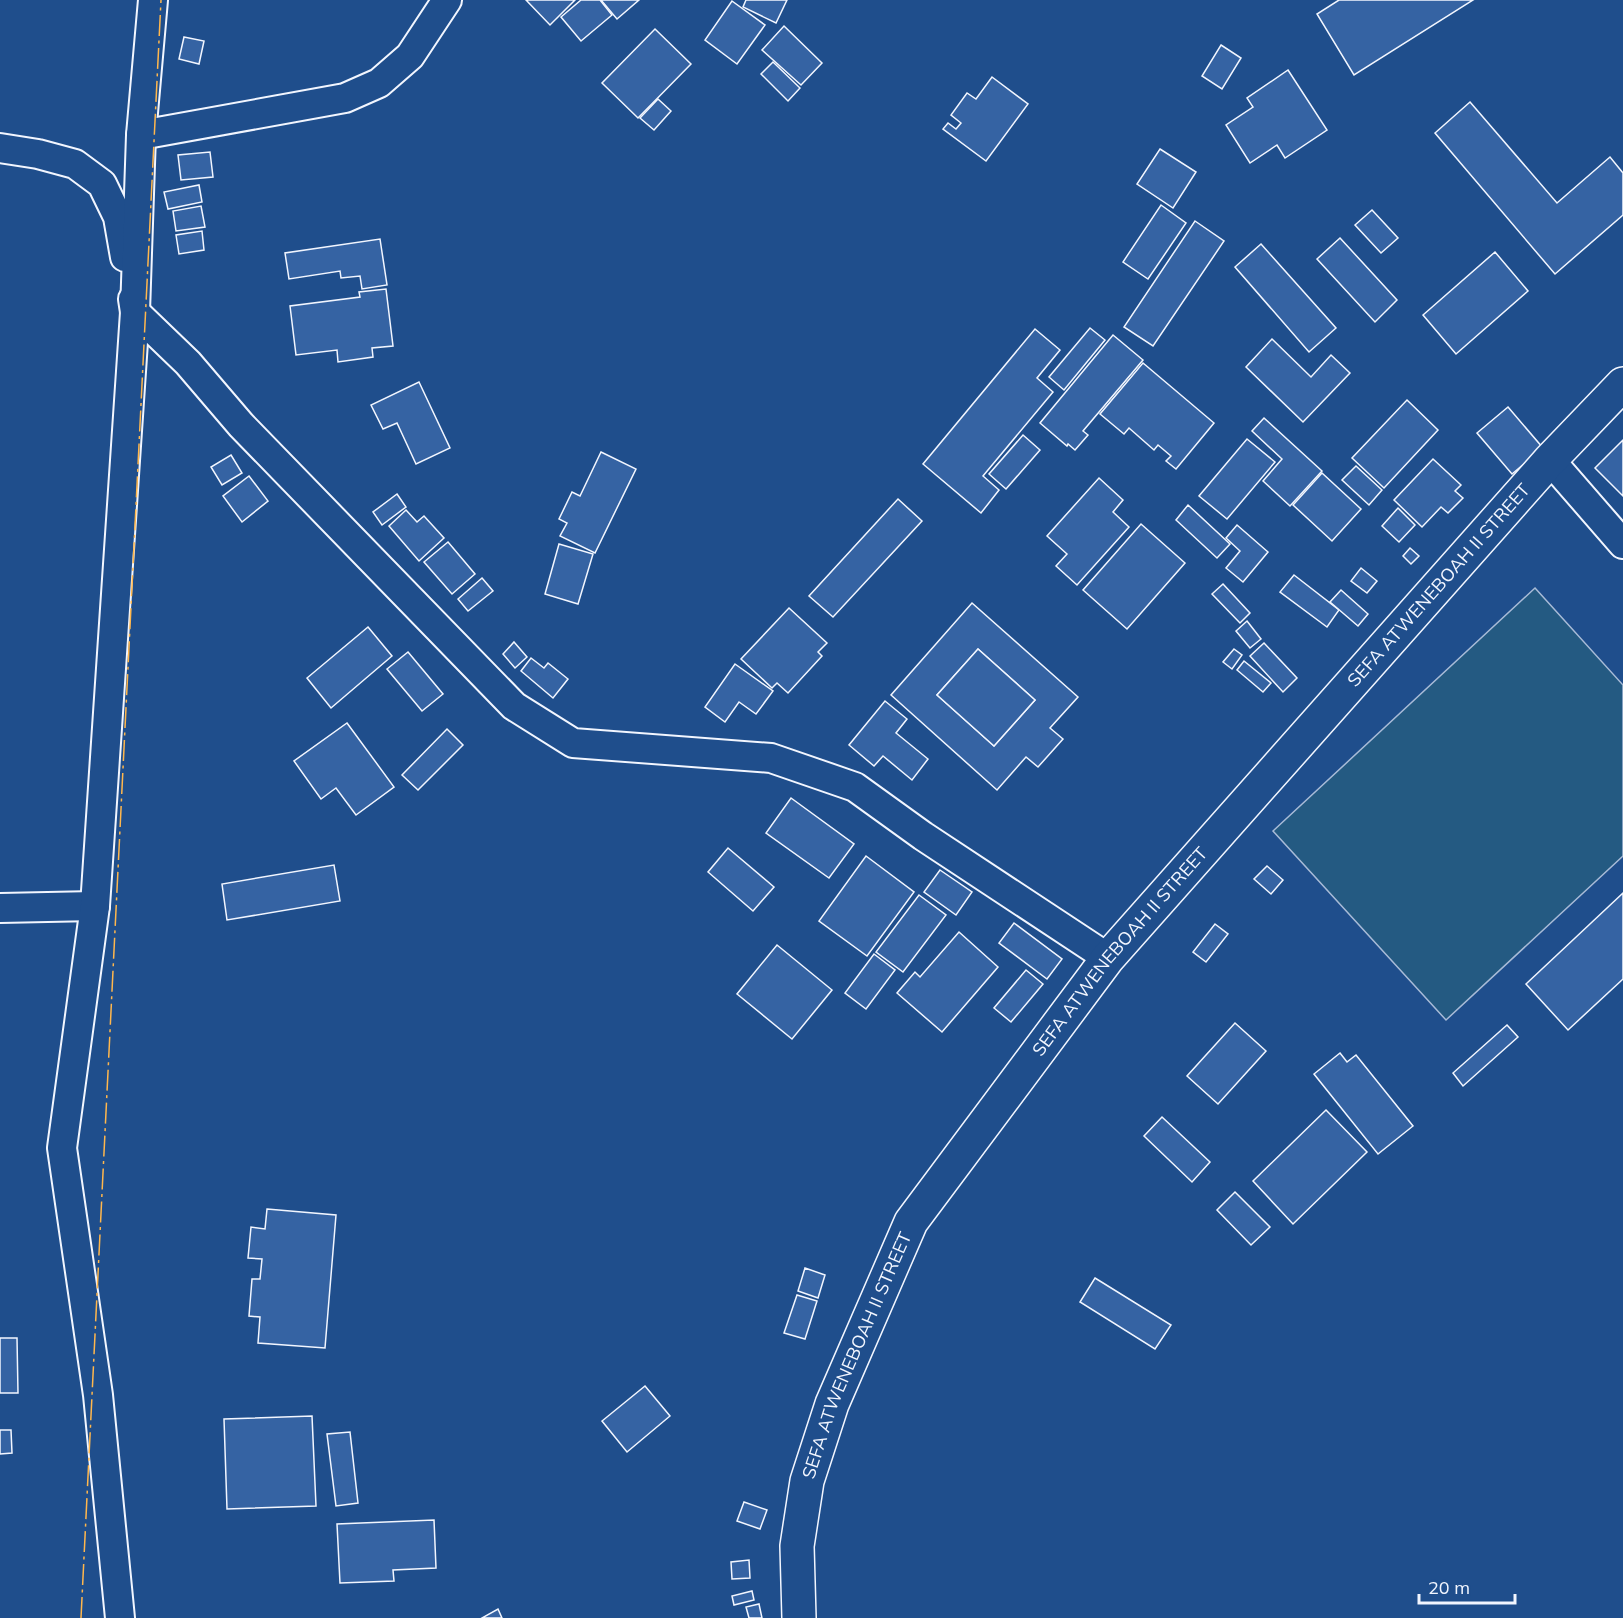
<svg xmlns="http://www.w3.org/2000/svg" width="1623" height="1618" viewBox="0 0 1623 1618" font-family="Mulish,sans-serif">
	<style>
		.green { fill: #245a82; stroke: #a8bbd7; stroke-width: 1.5 }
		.building { fill: #3563a3; stroke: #f2f6ff; stroke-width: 1.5; fill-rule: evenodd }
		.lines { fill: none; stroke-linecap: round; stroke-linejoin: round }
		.minor-casing { stroke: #f2f6ff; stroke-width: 32 }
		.primary-casing { stroke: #f2f6ff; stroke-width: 36 }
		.minor { stroke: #1f4e8c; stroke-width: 28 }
		.primary { stroke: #1f4e8c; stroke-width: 33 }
		.power { stroke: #ffb74d; stroke-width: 1.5; stroke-dasharray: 21 4.5 3 4.5; stroke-linecap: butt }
		.labels { text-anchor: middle; stroke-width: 4.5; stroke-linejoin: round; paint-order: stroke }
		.street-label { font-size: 18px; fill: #f2f6ff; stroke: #1f4e8c }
	</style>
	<rect width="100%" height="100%" fill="#1f4e8c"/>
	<polygon class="green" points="1535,588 1623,685 1623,856 1446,1020 1273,831"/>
	<g class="building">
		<polygon points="526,0 575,0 550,25"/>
		<polygon points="581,0 600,0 612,15 581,41 561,17"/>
		<polygon points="601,0 639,0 617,19"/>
		<polygon points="746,0 787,0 776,23 743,7"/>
		<polygon points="1339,0 1473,0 1354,75 1317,14"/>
		<polygon points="732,1 765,25 737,64 705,40"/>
		<polygon points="784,26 822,63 801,85 762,50"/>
		<polygon points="655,29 691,64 638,118 602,83"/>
		<polygon points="184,37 204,41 199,64 179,59"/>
		<polygon points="1221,45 1241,58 1222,89 1202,76"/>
		<polygon points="773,62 800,88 788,101 761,74"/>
		<polygon points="1288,70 1327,130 1285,158 1277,145 1250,163 1226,125 1253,107 1247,98"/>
		<polygon points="992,77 1028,104 986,161 943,129 948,123 956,129 961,123 951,115 967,93 976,99"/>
		<polygon points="658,99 671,111 654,130 640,118"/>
		<polygon points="1470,102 1557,203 1610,157 1623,173 1623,215 1555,274 1435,133"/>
		<polygon points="1160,149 1196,172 1173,208 1137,184"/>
		<polygon points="210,152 213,177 181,180 178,155"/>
		<polygon points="199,185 202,202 168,209 164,192"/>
		<polygon points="1161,205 1186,223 1148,279 1123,262"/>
		<polygon points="201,206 205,227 176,231 173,211"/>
		<polygon points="1372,210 1398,238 1381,253 1355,225"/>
		<polygon points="1195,221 1224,241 1153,346 1124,327"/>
		<polygon points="202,231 204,250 179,254 176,235"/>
		<polygon points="1340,238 1397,300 1375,322 1317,259"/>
		<polygon points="380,239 387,285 362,289 360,276 341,278 340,271 289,279 285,253"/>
		<polygon points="1261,244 1336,328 1309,352 1235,267"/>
		<polygon points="1495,252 1528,291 1456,354 1423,315"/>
		<polygon points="386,289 393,346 372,348 373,357 338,362 337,350 296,355 290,306 360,297 359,292"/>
		<polygon points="1090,328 1105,340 1064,390 1049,377"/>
		<polygon points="1035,329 1060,350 1037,378 1053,392 983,476 999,490 981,513 923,464"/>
		<polygon points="1113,335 1143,360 1083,431 1088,435 1075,450 1068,444 1067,446 1040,423"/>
		<polygon points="1272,339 1311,377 1331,355 1350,373 1303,422 1246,367"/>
		<polygon points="1143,363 1214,423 1176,469 1166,461 1171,456 1158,445 1154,450 1129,428 1124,434 1100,414"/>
		<polygon points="419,382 450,448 416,464 397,423 383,429 371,405"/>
		<polygon points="1407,400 1438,430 1384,488 1352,458"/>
		<polygon points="1508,407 1543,448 1512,474 1477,433"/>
		<polygon points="1264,418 1322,471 1290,506 1263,481 1282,459 1252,431"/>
		<polygon points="1023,435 1040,450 1006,489 989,474"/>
		<polygon points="1247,439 1275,462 1227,519 1199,496"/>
		<polygon points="1623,440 1623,496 1595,468"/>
		<polygon points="601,452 636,469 595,553 560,536 567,523 559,519 572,492 580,496"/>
		<polygon points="231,455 242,473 222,485 211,467"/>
		<polygon points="1433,459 1461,485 1455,491 1463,498 1448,513 1441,507 1422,527 1394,500"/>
		<polygon points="1356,466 1382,490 1369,505 1342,480"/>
		<polygon points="1322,473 1361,509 1332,541 1293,505"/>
		<polygon points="249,476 268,501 242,522 223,496"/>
		<polygon points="1099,478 1123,500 1113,512 1129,527 1077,585 1056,566 1067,554 1047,536"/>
		<polygon points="397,494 406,507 382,525 373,512"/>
		<polygon points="898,499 922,521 833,617 809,596"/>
		<polygon points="1188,505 1230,544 1217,558 1176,520"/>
		<polygon points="1398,508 1415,525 1399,542 1382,526"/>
		<polygon points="406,510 417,522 424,516 444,538 419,561 389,526"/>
		<polygon points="1141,524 1185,563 1127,629 1083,590"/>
		<polygon points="1237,525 1268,552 1243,582 1226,568 1240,551 1226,538"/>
		<polygon points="448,542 475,574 452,594 424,562"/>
		<polygon points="559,544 593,554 578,604 545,594"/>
		<polygon points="1410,548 1419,556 1411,564 1403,556"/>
		<polygon points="1361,568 1377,581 1367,593 1351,581"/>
		<polygon points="1294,575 1339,610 1327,627 1280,592"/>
		<polygon points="482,578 493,591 468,611 458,599"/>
		<polygon points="1223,584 1250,613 1240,623 1212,594"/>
		<polygon points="1341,590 1368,614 1358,626 1330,602"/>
		<path d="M 972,603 L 1078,697 L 1050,728 L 1063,739 L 1038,767 L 1026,757 L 997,790 L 891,695 ZM 978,649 L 1035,700 L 994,746 L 937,695 Z"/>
		<polygon points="789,608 827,643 818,652 822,656 788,693 777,683 772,688 741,659"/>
		<polygon points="1247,621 1261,639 1250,648 1236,631"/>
		<polygon points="368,627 392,656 331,708 307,678"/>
		<polygon points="514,642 527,657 515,668 503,654"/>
		<polygon points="1264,643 1297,678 1283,692 1250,656"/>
		<polygon points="978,649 1035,700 994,746 937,695"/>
		<polygon points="1234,649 1242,655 1232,669 1223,662"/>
		<polygon points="408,652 443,694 422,711 387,669"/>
		<polygon points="531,658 544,668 548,663 568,679 553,698 521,671"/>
		<polygon points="1244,661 1271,683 1263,692 1237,670"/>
		<polygon points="735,664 773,691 756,714 739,702 725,722 705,707"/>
		<polygon points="885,701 907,719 896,733 928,759 912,780 883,756 874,766 849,745"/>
		<polygon points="347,723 394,787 356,815 336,788 321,799 294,761"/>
		<polygon points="447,729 463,745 418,790 402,775"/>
		<polygon points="791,798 854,844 829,878 766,833"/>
		<polygon points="728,848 774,887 753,911 708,872"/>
		<polygon points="866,856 914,892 867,956 819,921"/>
		<polygon points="334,865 340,901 227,920 222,884"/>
		<polygon points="1267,866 1283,880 1271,894 1254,879"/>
		<polygon points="940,870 972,892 956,915 924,892"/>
		<polygon points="1623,893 1623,979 1568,1030 1526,984"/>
		<polygon points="919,895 946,915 903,972 876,952"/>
		<polygon points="1014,923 1062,959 1047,979 999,943"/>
		<polygon points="1215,924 1228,934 1206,962 1193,952"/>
		<polygon points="959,932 998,967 942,1032 897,993 915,972 920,977"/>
		<polygon points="777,945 832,990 792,1039 737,994"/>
		<polygon points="874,954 895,970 866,1009 845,993"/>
		<polygon points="1026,970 1043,984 1011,1022 994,1008"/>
		<polygon points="1235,1023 1266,1051 1218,1104 1187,1076"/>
		<polygon points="1507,1025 1518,1037 1463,1086 1453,1073"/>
		<polygon points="1340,1053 1347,1062 1356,1055 1413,1126 1378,1154 1314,1074"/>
		<polygon points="1326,1110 1367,1152 1293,1224 1253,1181"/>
		<polygon points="1162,1117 1210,1162 1192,1182 1144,1136"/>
		<polygon points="1235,1192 1270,1227 1251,1245 1217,1210"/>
		<polygon points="267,1209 336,1215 325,1348 258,1343 260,1317 249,1316 252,1279 260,1279 262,1259 248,1258 251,1227 265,1229"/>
		<polygon points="805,1268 825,1275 818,1298 798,1291"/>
		<polygon points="1095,1278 1171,1325 1155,1349 1080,1302"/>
		<polygon points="797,1295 817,1301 805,1339 784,1333"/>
		<polygon points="0,1338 17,1338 18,1393 0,1393"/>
		<polygon points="645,1386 670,1416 627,1452 602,1421"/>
		<polygon points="312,1416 316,1506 227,1509 224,1419"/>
		<polygon points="0,1430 11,1430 12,1453 0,1454"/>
		<polygon points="350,1432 358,1503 336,1506 327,1434"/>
		<polygon points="744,1502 767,1510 760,1529 737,1521"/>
		<polygon points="434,1520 436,1568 393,1570 394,1581 340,1583 337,1524"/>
		<polygon points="749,1560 750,1578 732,1579 731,1562"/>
		<polygon points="752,1591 754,1600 734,1605 732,1596"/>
		<polygon points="759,1604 762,1618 749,1618 746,1607"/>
		<polygon points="498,1609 502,1618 482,1618"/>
	</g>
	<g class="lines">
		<defs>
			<g id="minor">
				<polyline points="141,135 345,98 379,83 410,56 447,0"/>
				<polyline points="0,148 38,154 75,164 102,184 118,217 125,257"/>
				<polyline points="133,299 135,312 188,363 241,425 514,706 573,743 771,758 855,787 923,836 1108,958"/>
				<polyline points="1550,460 1623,544"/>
				<polyline points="0,908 95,906"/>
				<polyline points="120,1618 98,1395 62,1148 95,906 135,312 141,135 153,0"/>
			</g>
			<g id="primary">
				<path id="s1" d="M 799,1618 L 797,1546 L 807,1481 L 832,1404 L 911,1222 L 1108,958 L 1550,460 L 1623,384"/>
			</g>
		</defs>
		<use href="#minor" class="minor-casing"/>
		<use href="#primary" class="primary-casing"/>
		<use href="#minor" class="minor"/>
		<use href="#primary" class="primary"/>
		<polyline class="power" points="81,1618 161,0"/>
	</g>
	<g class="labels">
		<g class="street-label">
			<text dy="6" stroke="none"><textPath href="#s1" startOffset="1245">SEFA ATWENEBOAH II STREET</textPath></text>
			<text dy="6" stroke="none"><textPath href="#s1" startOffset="759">SEFA ATWENEBOAH II STREET</textPath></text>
			<text dy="6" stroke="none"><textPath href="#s1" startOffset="273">SEFA ATWENEBOAH II STREET</textPath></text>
		</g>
	</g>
	<path d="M1419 1594v9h96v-9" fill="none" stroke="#f2f6ff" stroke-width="3"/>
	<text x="1428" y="1594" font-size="18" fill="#f2f6ff" stroke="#1f4e8c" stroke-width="4.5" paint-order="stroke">20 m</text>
</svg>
